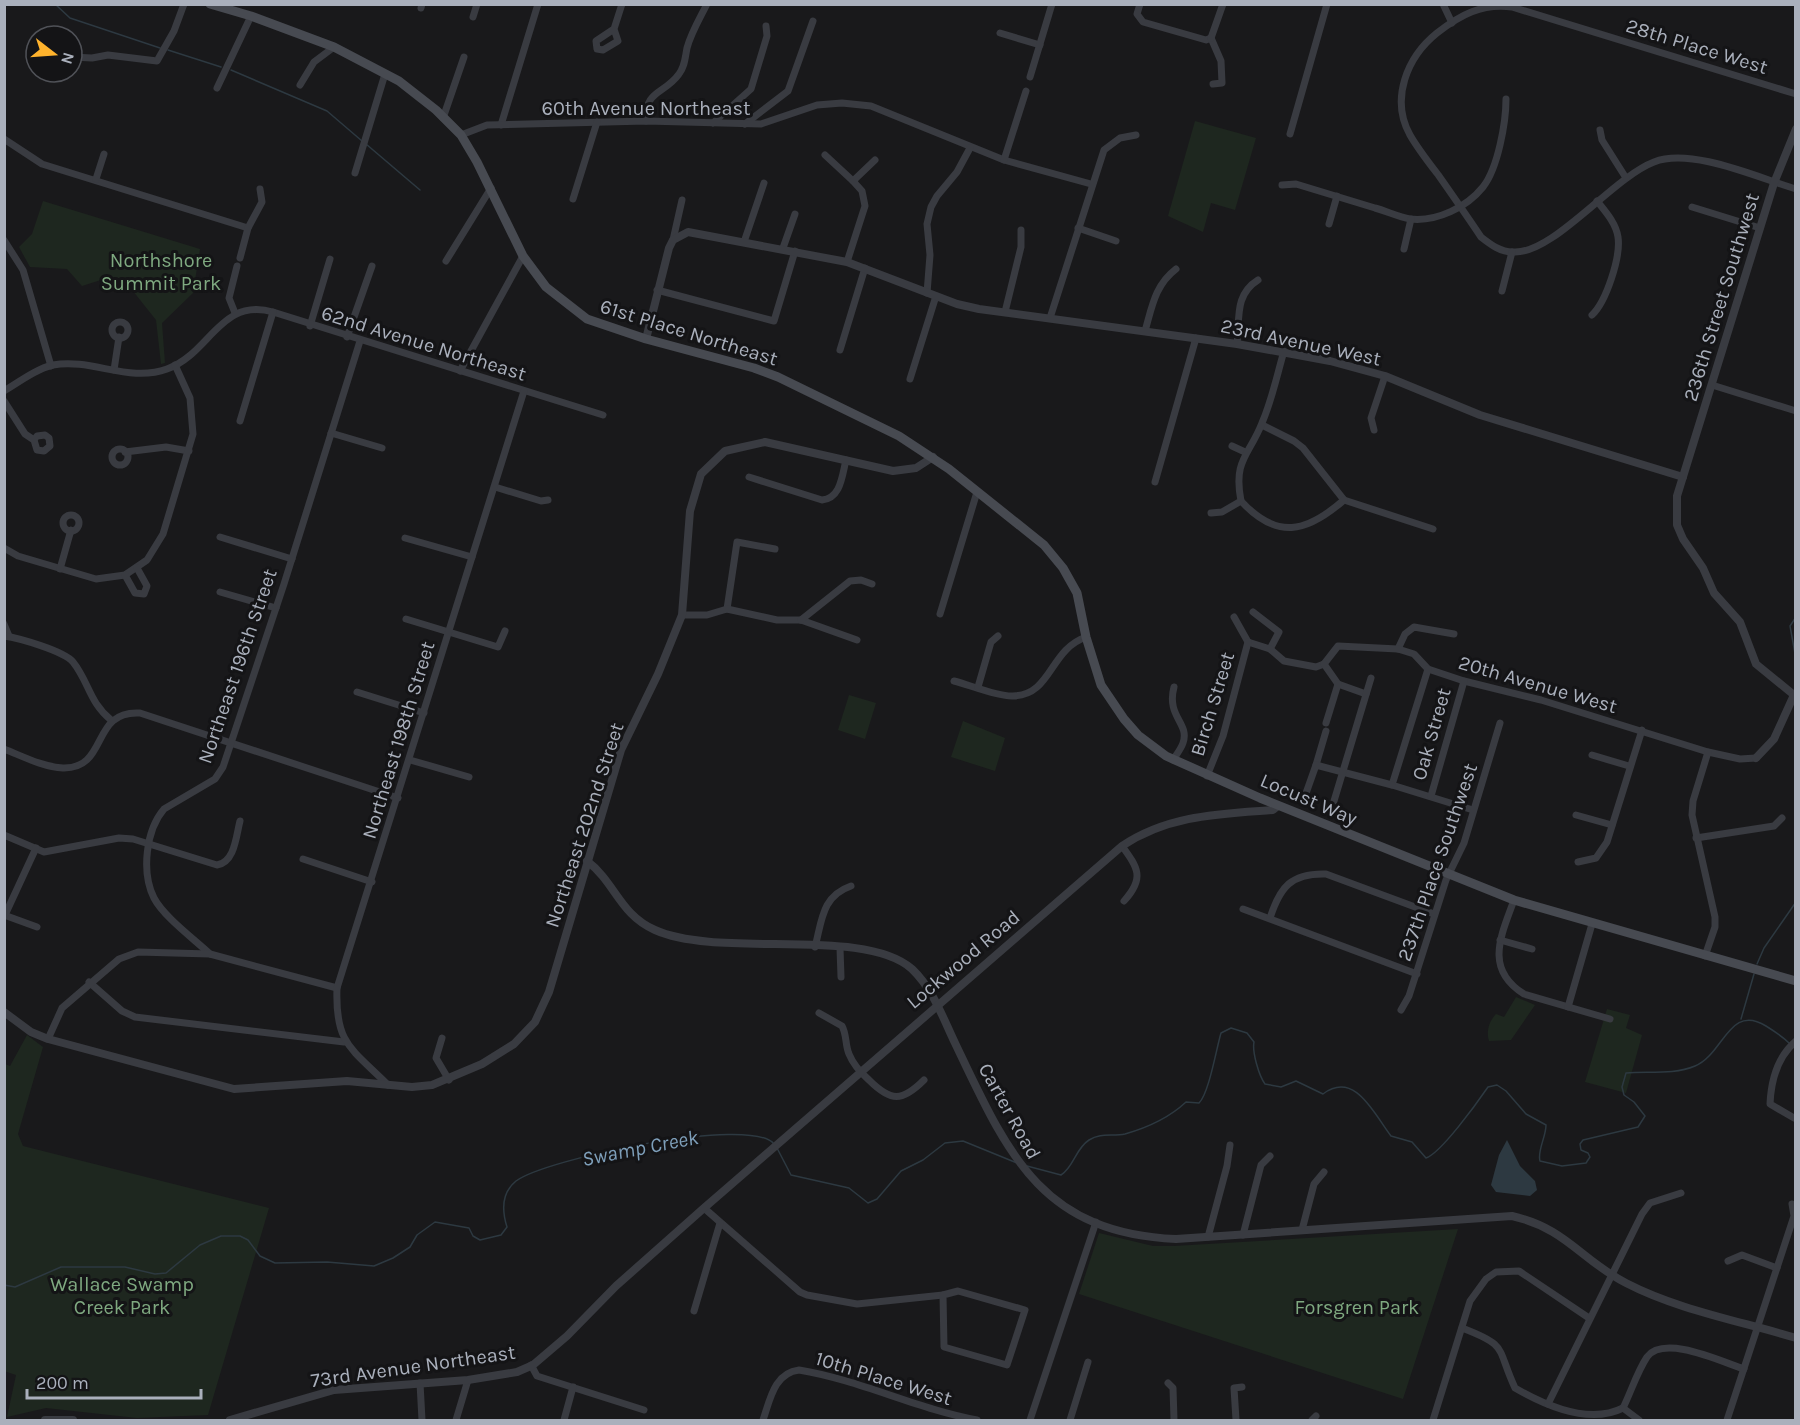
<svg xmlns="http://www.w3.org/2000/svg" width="1800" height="1425" viewBox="0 0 1800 1425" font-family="Karla,sans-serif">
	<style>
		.green { fill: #1e271f }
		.water { fill: #2d3941 }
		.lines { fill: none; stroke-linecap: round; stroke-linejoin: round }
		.stream { stroke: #2d3941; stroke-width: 1.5 }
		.minor { stroke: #393b41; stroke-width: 7 }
		.tertiary { stroke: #393b41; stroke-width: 8 }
		.secondary { stroke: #474a51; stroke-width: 9 }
		.labels { text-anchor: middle; stroke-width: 6; stroke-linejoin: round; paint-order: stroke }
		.street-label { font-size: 20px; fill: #aab0bc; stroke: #141416 }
		.park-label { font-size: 20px; fill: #7fa980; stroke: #141416 }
		.water-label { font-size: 21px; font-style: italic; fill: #7e9fba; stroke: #141416 }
	</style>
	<rect width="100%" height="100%" fill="#19191b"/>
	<g class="green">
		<polygon points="1195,121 1256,138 1235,210 1211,203 1203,232 1168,216"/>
		<polygon points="43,201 200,249 193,293 162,323 165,363 161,364 156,320 129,286 107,278 82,286 67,269 30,267 19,247 32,234"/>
		<polygon points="849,695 876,703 865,739 838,730"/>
		<polygon points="963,721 1005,738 995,771 951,757"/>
		<path d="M 1516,997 L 1535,1005 L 1511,1040 L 1489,1041 C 1486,1032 1489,1021 1496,1014 L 1504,1017 Z"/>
		<polygon points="1607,1009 1630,1015 1626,1028 1642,1035 1626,1093 1585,1082"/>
		<polygon points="27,1035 43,1047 18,1134 23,1146 269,1208 208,1415 137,1418 46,1408 7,1417 16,1375 4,1371 5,1064 10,1066"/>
		<polygon points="1458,1229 1403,1399 1079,1294 1099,1233 1153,1246 1174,1246"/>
	</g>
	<polygon class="water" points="1507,1140 1520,1166 1535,1181 1537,1190 1530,1196 1496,1192 1491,1185 1499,1155"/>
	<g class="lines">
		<g class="stream">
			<polyline points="55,4 70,18 160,48"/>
			<polyline points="168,50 221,67"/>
			<polyline points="231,70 327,111 362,141"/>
			<polyline points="366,144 420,190"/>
			<polyline points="1796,617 1790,626 1796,659"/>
			<polyline points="1757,964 1764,948 1796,902"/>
			<polyline points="1741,1019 1754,974"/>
			<polyline points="777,1148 791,1175 849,1188 868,1203 877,1199 901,1171 923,1160 945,1143 963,1141 1017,1163"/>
			<path d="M 1027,1166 L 1061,1175 C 1074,1167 1075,1149 1089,1140 C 1101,1132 1113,1137 1125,1134 C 1146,1128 1170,1117 1186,1102 L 1199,1103 C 1209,1093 1216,1050 1221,1033 L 1231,1028 L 1247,1033 L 1254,1042 C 1252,1052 1259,1076 1265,1084 L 1281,1087 L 1296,1081 L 1323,1094 C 1355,1070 1374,1114 1391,1136 L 1412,1142 L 1426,1158 C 1441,1153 1477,1103 1488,1087 L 1497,1085 L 1506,1091 L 1526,1114 L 1546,1125 C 1546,1137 1537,1151 1540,1161 L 1562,1166 L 1586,1163 L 1590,1157 L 1588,1153 L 1581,1150 L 1580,1144 L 1583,1140 L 1638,1127 L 1645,1116 L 1634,1102 L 1624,1095 L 1622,1087 L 1626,1073 C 1648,1071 1674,1075 1695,1066 C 1724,1054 1729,1003 1766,1026 C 1774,1031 1782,1036 1789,1043"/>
			<path d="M 4,1285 L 15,1287 L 61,1267 L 125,1267 L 155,1274 L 166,1273 L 200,1245 L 221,1236 L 240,1236 L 248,1240 L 260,1256 L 275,1263 L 327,1262 L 374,1266 L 393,1258 L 410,1247 L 417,1235 L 435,1222 L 469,1228 L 473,1236 L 480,1240 L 501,1235 L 507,1227 C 502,1211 501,1193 516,1181 C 545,1159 751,1115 774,1144"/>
		</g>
		<g class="minor">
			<polyline points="1140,4 1137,14 1143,22 1206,40 1211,38"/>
			<polyline points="1443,4 1452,23"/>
			<polyline points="421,8 422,4"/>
			<polyline points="473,17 477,4"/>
			<polyline points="614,29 618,41 603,50 597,49 596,41 614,29 622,4"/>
			<polyline points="1000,33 1040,45"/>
			<polyline points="1211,38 1221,61 1222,83 1213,84"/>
			<polyline points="1211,38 1223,4"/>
			<polyline points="72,57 92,58 108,55 157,61 174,31 184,4"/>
			<polyline points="1030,77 1052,4"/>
			<polyline points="300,85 314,62 334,47"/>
			<polyline points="217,88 251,16"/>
			<path d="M 1796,94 L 1512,7 C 1482,3 1460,15 1437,33 C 1407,57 1390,99 1410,135 C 1418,149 1429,163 1439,176 C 1453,196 1467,216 1481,237 C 1490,244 1500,252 1513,252 C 1553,255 1612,178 1654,162 C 1691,147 1759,178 1796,189"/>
			<polyline points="443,118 464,57"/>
			<path d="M 646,121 C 645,89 664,95 679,74 C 685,66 685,58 687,48 C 691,33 700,18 707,4"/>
			<polyline points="713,123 751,89 767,36 766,26"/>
			<polyline points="745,124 788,91 813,21"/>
			<polyline points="501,125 538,4"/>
			<polyline points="1600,130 1602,140 1626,178"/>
			<polyline points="1290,134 1327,4"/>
			<polyline points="461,135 487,125 646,121 761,124 817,105 842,103 871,106 1004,160 1091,184"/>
			<polyline points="4,139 42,164 248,228"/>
			<polyline points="825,155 853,181"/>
			<polyline points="1004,160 1026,91"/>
			<polyline points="355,173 385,74"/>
			<polyline points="96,179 104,154"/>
			<path d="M 1282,185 L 1296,184 C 1322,192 1349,200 1375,208 C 1386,211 1399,217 1410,219 C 1437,222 1467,207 1483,187 C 1498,168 1506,122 1506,99"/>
			<polyline points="573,199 597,122"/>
			<polyline points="1692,207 1760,228"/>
			<polyline points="1329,224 1337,196"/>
			<polyline points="1078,228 1116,241"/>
			<polyline points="4,240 23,270 51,366"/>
			<polyline points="673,240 682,200"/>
			<polyline points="744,242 764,183"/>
			<polyline points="783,248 795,214"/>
			<polyline points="1404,249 1411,219"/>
			<polyline points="240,258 248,228 262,202 260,189"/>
			<polyline points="446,261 491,188"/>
			<polyline points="847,262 865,206 862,191 853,181 875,160"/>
			<polyline points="657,290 774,321 795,251"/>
			<polyline points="1502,291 1512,252"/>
			<polyline points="927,293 930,255 927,224 931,207 937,196 957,172 970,148"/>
			<polyline points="1005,312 1021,247 1021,230"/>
			<polyline points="235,313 229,298 237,266"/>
			<path d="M 1592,315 C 1606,302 1621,257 1618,237 C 1616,223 1605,211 1597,201"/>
			<polyline points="1050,318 1104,150 1120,138 1136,135"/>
			<circle cx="120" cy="330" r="8"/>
			<polyline points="310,326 330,259"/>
			<path d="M 1145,331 C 1152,307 1155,285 1176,269"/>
			<polyline points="347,337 372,266"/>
			<path d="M 1237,344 C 1240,319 1234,295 1258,280"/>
			<polyline points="840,350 865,268"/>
			<polyline points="114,370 119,337"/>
			<polyline points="460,371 523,256"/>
			<polyline points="910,379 936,296"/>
			<polyline points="1712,385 1796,411"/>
			<path d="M 4,391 C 19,382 36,369 53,365 C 92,358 129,383 167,369 C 210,354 220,297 273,312 L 603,415"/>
			<polyline points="4,401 25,434 34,440 37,450 44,451 50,446 49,438 45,435 37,436 34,440"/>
			<polyline points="240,421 273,312"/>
			<polyline points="1262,425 1294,441 1303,448 1344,500 1433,529"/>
			<polyline points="1374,430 1371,418 1385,376"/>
			<polyline points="331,433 382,448"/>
			<polyline points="1232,446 1245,452"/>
			<circle cx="120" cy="457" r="8"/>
			<polyline points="125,452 166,447 189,451"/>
			<path d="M 749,477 L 822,500 C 841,498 842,476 846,460"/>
			<polyline points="1155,482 1196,338"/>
			<polyline points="495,487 541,501 548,500"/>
			<path d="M 1241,501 C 1277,540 1306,533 1344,500"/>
			<path d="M 1211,513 L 1222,512 L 1241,501 C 1233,460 1249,456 1262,423 C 1272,400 1277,375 1284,351"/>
			<circle cx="71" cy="523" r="8"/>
			<polyline points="220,537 292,559"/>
			<polyline points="405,538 472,557"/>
			<polyline points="4,548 18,556 96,579 125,575 147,560 163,534 193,434 190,398 175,365"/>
			<polyline points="60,569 71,530"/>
			<polyline points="125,575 135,593 144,594 147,586 137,568"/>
			<polyline points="220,592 276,608"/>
			<polyline points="727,609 737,542 775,549"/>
			<polyline points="1253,612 1279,632 1270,649"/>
			<polyline points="940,614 977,492"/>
			<polyline points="682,615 707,615 727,609 777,620 801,620 857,640"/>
			<polyline points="1234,617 1248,642 1270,649 1284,661 1316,667 1324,664"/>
			<polyline points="406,619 498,647 505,631"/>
			<polyline points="801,620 850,581 861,580 872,584"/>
			<polyline points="4,624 9,636"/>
			<path d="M 4,636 C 19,638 64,651 73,662 C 89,682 89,702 111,720"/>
			<polyline points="1398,649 1405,634 1414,627 1454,634"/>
			<polyline points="1324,664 1338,646 1398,649 1414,654 1428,669 1464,681 1541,700 1708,752 1740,759 1756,758"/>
			<polyline points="1324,664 1338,684 1366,694"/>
			<polyline points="1428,669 1392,785 1473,810"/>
			<path d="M 954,681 C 970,685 998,697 1013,696 C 1052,695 1049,650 1086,637"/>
			<polyline points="978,687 991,642 998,636"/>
			<polyline points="357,692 424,713"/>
			<polyline points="1326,723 1338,684"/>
			<path d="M 4,749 C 22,756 43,767 63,768 C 109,769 90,710 140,713 L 398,798"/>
			<polyline points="1592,755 1629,766"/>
			<polyline points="410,760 469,777"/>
			<path d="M 1173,760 C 1176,755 1181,749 1183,743 C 1190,723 1166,717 1174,687"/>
			<polyline points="1316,765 1326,731"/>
			<polyline points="1207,776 1223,736 1248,642"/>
			<polyline points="1305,796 1316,765 1392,785"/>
			<polyline points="1431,796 1464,681"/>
			<polyline points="1334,801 1371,678"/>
			<polyline points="1576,815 1612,825"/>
			<path d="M 4,835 L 44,852 L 119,838 L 133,839 L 217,865 C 235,862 236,836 240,821"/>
			<polyline points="1696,838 1774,826 1782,818"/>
			<path d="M 1122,846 C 1138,868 1145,878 1124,901"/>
			<polyline points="303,859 372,882"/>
			<polyline points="1578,862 1596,858 1607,842 1642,730"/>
			<path d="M 1514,900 C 1501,936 1484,969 1524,994 L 1610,1019"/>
			<polyline points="1243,909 1417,974"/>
			<polyline points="4,915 37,927"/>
			<polyline points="5,915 36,848"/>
			<path d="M 1270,918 C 1280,887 1291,873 1326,874 L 1434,914"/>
			<polyline points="1500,940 1532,949"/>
			<path d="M 815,947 C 822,920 822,896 851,886"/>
			<polyline points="840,948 841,977"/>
			<path d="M 210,954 C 194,939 164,917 154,898 C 141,872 146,830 164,809 L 215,779 L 223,767 L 284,584 L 360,341"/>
			<polyline points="1705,956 1715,927 1715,917 1692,815 1693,801 1708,752"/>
			<polyline points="89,982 122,1011 135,1017 344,1042"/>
			<polyline points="1568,1007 1592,924"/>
			<polyline points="1401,1010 1409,996 1446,880 1464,843 1500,723"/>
			<path d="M 819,1013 L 842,1026 C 847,1035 845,1045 849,1054 C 853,1064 861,1073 869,1080 C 891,1102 902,1102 924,1080"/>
			<polyline points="442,1038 436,1058 449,1080"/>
			<polyline points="48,1039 62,1008 119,959 138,952 210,954 337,988"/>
			<path d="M 388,1085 C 351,1048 335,1044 337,988 L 524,391"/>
			<path d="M 1794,1118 L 1770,1104 C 1771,1081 1777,1057 1796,1041"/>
			<polyline points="704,1208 800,1292 807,1295 857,1304 943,1295"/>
			<polyline points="1302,1230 1314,1184 1324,1172"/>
			<polyline points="1243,1235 1261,1165 1270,1156"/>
			<polyline points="1208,1237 1227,1166 1230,1145"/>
			<polyline points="1728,1261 1742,1255 1777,1268"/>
			<polygon points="958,1291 1025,1310 1007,1365 944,1347 943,1295"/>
			<polyline points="694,1311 720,1223"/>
			<path d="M 1462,1328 C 1509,1346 1496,1347 1515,1388 C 1546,1406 1589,1425 1623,1408"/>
			<polyline points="531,1365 537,1376 644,1410"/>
			<polyline points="420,1383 422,1420"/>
			<polyline points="1168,1383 1173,1388 1174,1420"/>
			<polyline points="1548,1404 1642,1214 1650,1203 1681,1193"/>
			<path d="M 1623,1408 C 1631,1392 1637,1372 1647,1357 C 1664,1334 1722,1362 1744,1369"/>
			<polyline points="1623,1408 1639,1420"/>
			<polyline points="456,1420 468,1380"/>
			<polyline points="564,1420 573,1387"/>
			<path d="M 763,1420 C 770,1400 774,1373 799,1370 C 860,1380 917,1409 977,1420"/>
			<polyline points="1030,1420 1096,1222"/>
			<polyline points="1070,1420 1088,1362"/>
			<polyline points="1236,1420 1234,1388 1242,1387"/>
			<polyline points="1312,1420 1316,1416"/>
			<polyline points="1433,1420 1470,1301 1486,1279 1496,1272 1519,1271 1589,1318"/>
			<polyline points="1727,1420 1794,1216 1792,1204"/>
		</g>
		<g class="tertiary">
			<polyline points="646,339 669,248 673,240 688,232 847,262 957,304 979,309 1237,344 1330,361 1385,376 1480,415 1683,477"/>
			<polyline points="1794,695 1756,664 1740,622 1714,593 1703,568 1683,539 1677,525 1677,496 1774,183 1796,129"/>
			<polyline points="1756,758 1774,739 1794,695"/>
			<path d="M 587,861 C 615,882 620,915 655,930 C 720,959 864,926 912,969 C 933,989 943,1018 955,1043 C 1007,1152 1040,1233 1176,1239 L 1512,1216 C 1566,1228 1581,1260 1626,1283 C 1678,1310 1740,1321 1796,1338"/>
			<polyline points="4,1012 31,1032 48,1039 234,1089 347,1081 412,1087 432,1085 482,1064 514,1044 535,1022 549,992 621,750 658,674 682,615 690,511 701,474 725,451 765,442 893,471 916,468 933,457"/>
			<polyline points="45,1420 73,1420"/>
			<path d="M 230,1420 L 334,1390 L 468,1380 L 517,1372 L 533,1365 L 567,1336 L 616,1286 L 704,1208 L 1122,846 C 1168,815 1219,814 1273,810 L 1278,806"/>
		</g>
		<polyline class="secondary" points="210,4 251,16 334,47 399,81 436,110 461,135 477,162 523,256 546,287 587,319 646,339 754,368 778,377 899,436 949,469 1044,545 1063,568 1077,593 1086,637 1101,685 1124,719 1138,735 1166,756 1260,798 1514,900 1796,981"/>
	</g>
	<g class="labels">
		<g class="street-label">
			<text transform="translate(1697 46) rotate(17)" y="7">28th Place West</text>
			<text x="646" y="115">60th Avenue Northeast</text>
			<text transform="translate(1721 297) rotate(-73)" y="7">236th Street Southwest</text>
			<text transform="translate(689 332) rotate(17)" y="7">61st Place Northeast</text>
			<text transform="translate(1301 342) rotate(12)" y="7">23rd Avenue West</text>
			<text transform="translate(424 343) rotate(17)" y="7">62nd Avenue Northeast</text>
			<text transform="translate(237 666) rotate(-71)" y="7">Northeast 196th Street</text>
			<text transform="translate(1538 684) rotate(16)" y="7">20th Avenue West</text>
			<text transform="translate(1212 704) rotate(-73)" y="7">Birch Street</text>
			<text transform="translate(1431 734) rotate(-74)" y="7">Oak Street</text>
			<text transform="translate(398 740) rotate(-73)" y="7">Northeast 198th Street</text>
			<text transform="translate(1309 799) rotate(23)" y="7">Locust Way</text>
			<text transform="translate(584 825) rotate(-72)" y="7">Northeast 202nd Street</text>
			<text transform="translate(1437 862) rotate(-71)" y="7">237th Place Southwest</text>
			<text transform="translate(963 959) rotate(-40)" y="7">Lockwood Road</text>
			<text transform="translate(1010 1111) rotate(61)" y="7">Carter Road</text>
			<text transform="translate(413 1366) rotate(-8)" y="7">73rd Avenue Northeast</text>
			<text transform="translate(884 1378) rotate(17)" y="7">10th Place West</text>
		</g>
		<g class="park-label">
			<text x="161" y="267">Northshore<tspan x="161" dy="23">Summit Park</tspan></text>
			<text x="122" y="1291">Wallace Swamp<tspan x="122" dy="23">Creek Park</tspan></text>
			<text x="1357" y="1314">Forsgren Park</text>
		</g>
		<g class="water-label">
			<text transform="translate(640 1148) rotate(-11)" y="7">Swamp Creek</text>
		</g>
	</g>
	<rect width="1800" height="1425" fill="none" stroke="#aab0bc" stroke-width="12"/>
	<g transform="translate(54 54) rotate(107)"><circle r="28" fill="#141416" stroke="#505258" stroke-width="1.5"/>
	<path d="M0-4.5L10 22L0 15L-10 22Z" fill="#ffb32d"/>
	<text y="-9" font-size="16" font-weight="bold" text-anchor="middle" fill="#aab0bc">N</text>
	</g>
	<path d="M27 1389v9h174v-9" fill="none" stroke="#aab0bc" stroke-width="3"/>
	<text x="36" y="1389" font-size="18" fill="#aab0bc" stroke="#141416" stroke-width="4.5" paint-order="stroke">200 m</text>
</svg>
